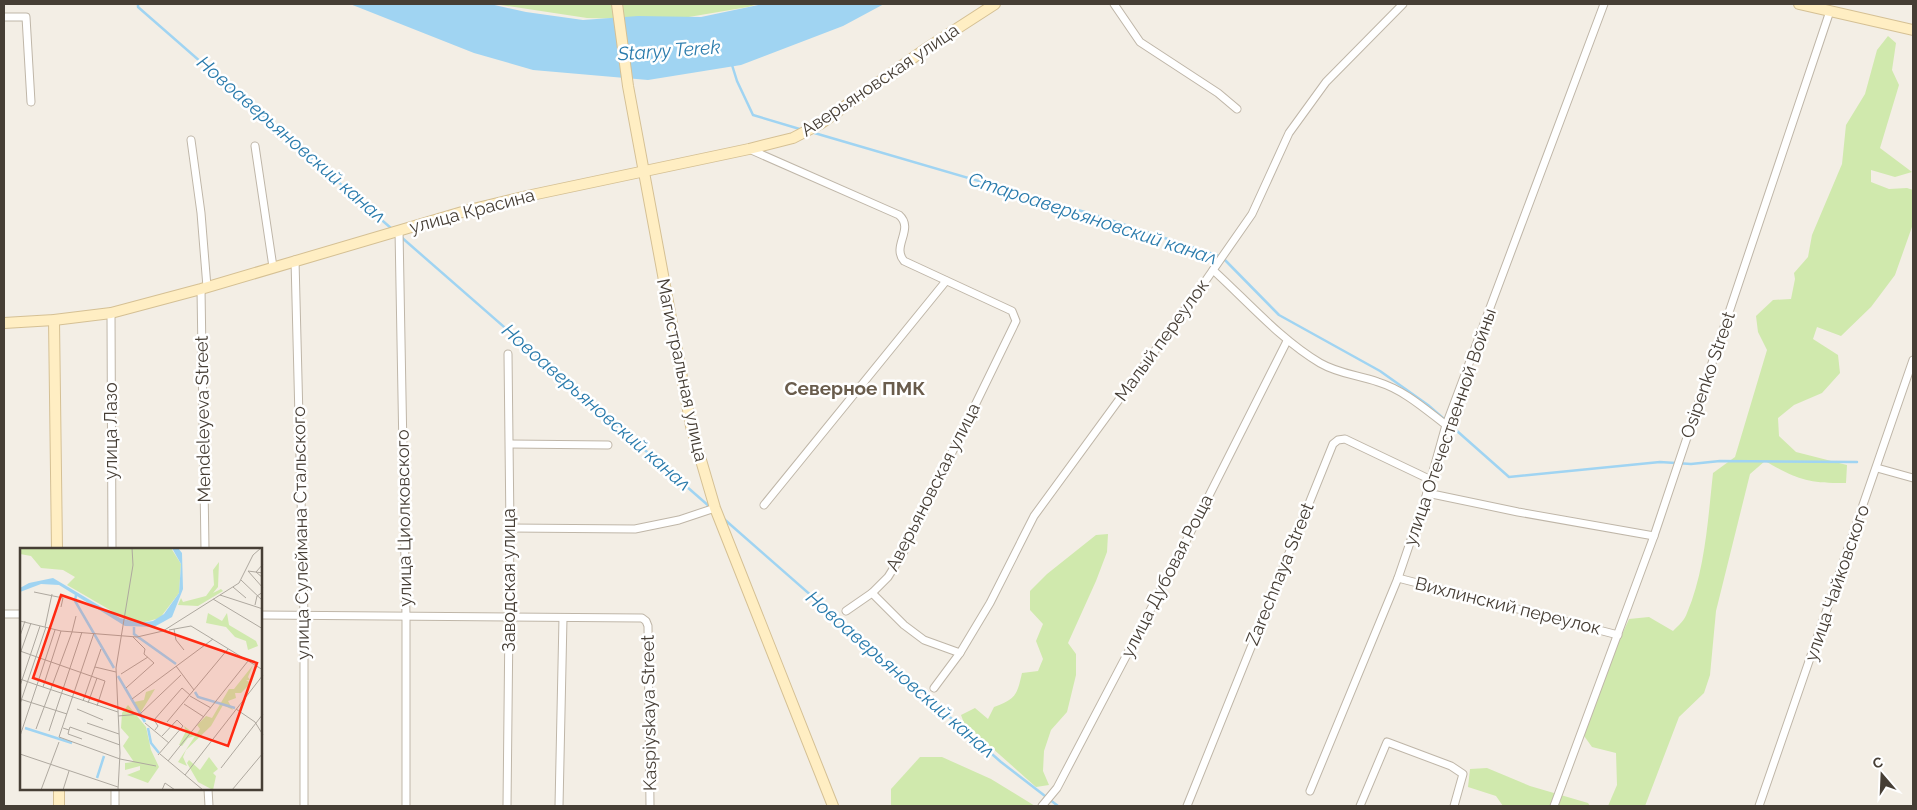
<svg xmlns="http://www.w3.org/2000/svg" width="1917" height="810" viewBox="0 0 1917 810" font-family="Raleway,sans-serif">
	<style>
		.green { fill: #d0e9ad }
		.water { fill: #a0d4f2 }
		.lines { fill: none; stroke-linecap: round; stroke-linejoin: round }
		.stream { stroke: #a0d4f2; stroke-width: 2.5 }
		.street-casing { stroke: #bfb6a8; stroke-width: 9 }
		.secondary-casing { stroke: #d5c094; stroke-width: 12 }
		.street { stroke: #fff; stroke-width: 7 }
		.secondary { stroke: #ffeec3; stroke-width: 10 }
		.labels { text-anchor: middle; stroke-width: 5; stroke-linejoin: round; paint-order: stroke }
		.street-label { font-size: 18px; fill: #463e35; stroke: #fff }
		.water-label { font-size: 19px; font-style: italic; fill: #2a7bac; stroke: #fff }
		.neighbourhood-label { font-size: 19px; font-weight: bold; fill: #695c4c; stroke: #fff }
		.inset-river { fill: none; stroke: #a0d4f2; stroke-width: 2.5 }
		.inset-road { fill: none; stroke: #aea89f; stroke-width: 1 }
		.view { fill: #ff2911; fill-opacity: 0.15; stroke: #ff2911; stroke-width: 2.5 }
		.inset-edge { fill: none; stroke: #463e35; stroke-width: 2.5 }
	</style>
	<rect width="100%" height="100%" fill="#f3eee5"/>
	<g class="green">
		<polygon points="494,4 758,4 748,7 671,20 587,18"/>
		<path d="M 1888,36 L 1896,43 L 1892,70 L 1899,85 L 1880,148 L 1912,172 L 1895,177 L 1871,170 L 1871,182 L 1889,189 L 1907,188 L 1913,190 L 1913,224 L 1895,275 L 1871,307 L 1841,336 L 1817,327 L 1813,339 L 1838,355 L 1840,373 L 1822,393 L 1794,405 L 1778,418 L 1779,436 L 1796,452 L 1847,465 L 1846,483 C 1809,484 1796,479 1765,461 L 1750,474 L 1716,611 L 1710,675 L 1704,693 L 1679,717 L 1645,806 L 1608,806 L 1617,785 L 1616,753 L 1592,747 L 1579,729 L 1629,619 L 1649,617 L 1673,631 C 1678,626 1685,620 1687,613 C 1705,571 1708,519 1713,473 L 1735,457 L 1767,350 L 1758,332 L 1756,316 L 1773,300 L 1791,299 L 1795,279 L 1794,273 L 1808,257 L 1812,235 L 1842,164 L 1846,125 L 1865,94 L 1877,50 Z"/>
		<path d="M 1108,534 L 1107,552 L 1096,581 L 1068,643 L 1076,654 L 1076,675 L 1067,712 L 1051,730 L 1044,751 L 1043,771 L 1049,785 L 1036,787 L 964,723 L 961,715 L 975,708 L 988,719 L 994,707 C 1016,699 1017,695 1022,673 L 1038,671 L 1043,659 L 1036,641 L 1043,624 L 1030,610 L 1030,591 L 1047,574 L 1096,535 Z"/>
		<polygon points="920,757 942,757 991,779 1035,806 891,806 891,789"/>
		<polygon points="1487,768 1530,786 1588,803 1590,806 1503,806 1496,796 1468,787 1470,769"/>
	</g>
	<polygon class="water" points="350,4 490,4 526,12 583,20 638,16 701,17 763,4 884,4 843,26 741,65 648,80 533,70 474,53"/>
	<g class="lines">
		<g class="stream">
			<polyline points="138,4 138,7 392,229"/>
			<polyline points="732,65 737,81 753,115 803,130"/>
			<polyline points="811,132 1095,215 1222,257 1279,315 1380,371 1428,405 1444,419"/>
			<polyline points="400,236 710,507"/>
			<polyline points="1448,423 1509,477 1660,462 1691,464 1720,461 1857,462"/>
			<polyline points="724,519 1001,762 1058,806"/>
		</g>
		<defs>
			<g id="street">
				<polyline points="1114,4 1140,42 1218,93 1237,109"/>
				<polyline points="4,17 26,17 31,102"/>
				<polyline points="191,140 201,213 207,287"/>
				<polyline points="255,146 273,267"/>
				<path d="M 749,149 L 899,215 C 915,229 891,246 904,261 L 1012,311 L 1016,321 L 903,553 L 888,577 L 872,593 L 846,611"/>
				<polyline points="399,230 406,617 406,806"/>
				<polyline points="295,260 304,616 304,806"/>
				<path d="M 1213,270 C 1247,301 1281,340 1320,363 C 1339,374 1358,375 1378,382 C 1404,390 1425,409 1446,425"/>
				<polyline points="201,289 205,549"/>
				<polyline points="111,313 112,549"/>
				<polyline points="510,444 608,445"/>
				<polyline points="1877,468 1913,478"/>
				<polyline points="1427,493 1518,512 1654,536"/>
				<polyline points="764,505 946,281"/>
				<polyline points="510,528 635,529 679,520 715,508"/>
				<polyline points="1398,578 1618,635"/>
				<polyline points="872,593 904,625 924,640 960,653"/>
				<polyline points="4,614 21,614"/>
				<polyline points="261,615 642,618 646,621 648,626 650,806"/>
				<polyline points="934,688 960,653 990,603 1034,516 1197,293 1252,214 1289,133 1326,82 1403,4"/>
				<polyline points="115,789 115,806"/>
				<polyline points="208,789 209,806"/>
				<polyline points="1310,791 1398,578 1427,493 1446,425 1604,4"/>
				<polyline points="507,806 510,528 508,354"/>
				<polyline points="559,806 563,618"/>
				<polyline points="1042,806 1057,788 1176,561 1287,341"/>
				<polyline points="1187,806 1333,444 1338,440 1345,439 1431,480"/>
				<polyline points="1360,806 1387,742 1451,766 1463,774 1454,806"/>
				<polyline points="1554,806 1654,536 1830,11"/>
				<polyline points="1759,806 1913,360"/>
			</g>
			<g id="secondary">
				<polyline points="617,4 628,86 691,426 715,508 833,806"/>
				<polyline points="1799,4 1913,30"/>
				<polyline points="54,320 57,549"/>
				<polyline points="4,323 54,320 111,313 201,289 469,210 527,196 749,149 793,138 820,124 927,48 995,4"/>
				<polyline points="59,789 59,806"/>
			</g>
		</defs>
		<use href="#street" class="street-casing"/>
		<use href="#secondary" class="secondary-casing"/>
		<use href="#street" class="street"/>
		<use href="#secondary" class="secondary"/>
	</g>
	<g class="labels">
		<g class="street-label">
			<text transform="translate(880 80) rotate(-34)" y="6">Аверьяновская улица</text>
			<text transform="translate(472 211) rotate(-15)" y="6">улица Красина</text>
			<text transform="translate(1162 340) rotate(-54)" y="6">Малый переулок</text>
			<text transform="translate(682 370) rotate(78)" y="6">Магистральная улица</text>
			<text transform="translate(1708 375) rotate(-71)" y="6">Osipenko Street</text>
			<text transform="translate(203 419) rotate(-91)" y="6">Mendeleyeva Street</text>
			<text transform="translate(1450 427) rotate(-71)" y="6">улица Отечественной Войны</text>
			<text transform="translate(111 431) rotate(-90)" y="6">улица Лазо</text>
			<text transform="translate(933 487) rotate(-63)" y="6">Аверьяновская улица</text>
			<text transform="translate(404 518) rotate(-91)" y="6">улица Циолковского</text>
			<text transform="translate(301 533) rotate(-91)" y="6">улица Сулеймана Стальского</text>
			<text transform="translate(1280 574) rotate(-68)" y="6">Zarechnaya Street</text>
			<text transform="translate(1167 576) rotate(-63)" y="6">улица Дубовая Роща</text>
			<text transform="translate(509 580) rotate(-90)" y="6">Заводская улица</text>
			<text transform="translate(1837 583) rotate(-71)" y="6">улица Чайковского</text>
			<text transform="translate(1508 606) rotate(14)" y="6">Вихлинский переулок</text>
			<text transform="translate(649 713) rotate(-91)" y="6">Kaspiyskaya Street</text>
		</g>
		<g class="water-label">
			<text transform="translate(669 50) rotate(-4)" y="7">Staryy Terek</text>
			<text transform="translate(292 139) rotate(41)" y="7">Новоаверьяновский канал</text>
			<text transform="translate(1093 218) rotate(18)" y="7">Староаверьяновский канал</text>
			<text transform="translate(597 407) rotate(41)" y="7">Новоаверьяновский канал</text>
			<text transform="translate(901 674) rotate(41)" y="7">Новоаверьяновский канал</text>
		</g>
		<g class="neighbourhood-label">
			<text x="855" y="395">Северное ПМК</text>
		</g>
	</g>
	<g transform="translate(20 548)">
		<rect width="242" height="242" fill="#f3eee5"/>
		<path d="M 0,0 L 151,0 L 161,16 L 159,45 L 140,70 L 125,74 L 109,73 L 47,37 L 55,29 L 43,22 L 21,20 L 11,8 L 0,6 ZM 199,14 L 198,39 L 193,45 L 201,41 L 203,43 L 178,58 L 158,57 L 161,50 L 163,54 L 186,48 L 194,37 L 193,22 ZM 188,65 L 202,73 L 207,65 L 209,77 L 236,93 L 238,98 L 228,102 L 226,93 L 215,89 L 206,79 L 186,75 ZM 233,117 L 228,129 L 230,132 L 226,132 L 231,135 L 221,145 L 215,145 L 216,150 L 208,153 L 213,162 L 203,157 L 191,178 L 166,202 L 163,209 L 167,218 L 158,214 L 175,188 L 168,190 L 162,198 L 159,197 L 166,183 L 164,178 L 176,187 L 180,181 L 177,177 L 186,168 L 192,170 L 209,141 L 214,141 ZM 135,141 L 121,164 L 119,164 L 114,154 L 124,152 L 126,144 ZM 108,157 L 126,179 L 131,202 L 139,219 L 128,235 L 107,227 L 120,222 L 120,218 L 105,222 L 105,215 L 114,214 L 103,198 L 109,189 L 101,180 L 102,165 ZM 189,209 L 198,221 L 193,225 L 196,228 L 193,242 L 178,234 L 167,215 L 169,212 L 180,222 Z" fill="#d0e9ad"/>
		<path d="M 152,0 L 158,0 L 162,5 L 163,41 L 152,69 L 134,79 L 105,78 L 39,37 L 21,36 L 0,44 L 0,40 L 9,35 L 33,30 L 100,70 L 119,75 L 133,73 L 144,66 L 159,45 L 161,16 Z" fill="#a0d4f2"/>
		<path class="inset-river" d="M 56,47 L 55,53 L 94,120M 114,79 L 114,86 L 156,116M 98,128 L 125,174M 175,144 L 178,149 L 215,160M 5,180 L 52,195M 128,180 L 131,195 L 139,205M 77,230 L 84,208"/>
		<path class="inset-road" d="M 243,16 L 236,24 L 243,30M 228,23 L 243,40M 228,23 L 243,25M 221,32 L 243,53M 213,39 L 226,50M 14,44 L 43,50 L 41,59M 200,47 L 243,61M 193,51 L 243,81M 235,57 L 237,48 L 243,44M 0,73 L 41,83 L 117,89 L 143,83 L 219,35 L 233,7 L 241,0M 25,79 L 32,46M 154,81 L 156,92 L 164,102M 35,82 L 17,137 L 98,164M 149,82 L 171,78 L 243,122M 52,84 L 56,68M 74,85 L 39,189 L 100,211 L 136,218M 0,88 L 5,73M 0,103 L 85,133 L 77,158M 0,106 L 11,75M 156,118 L 174,142M 75,119 L 96,124M 101,126 L 128,109M 0,131 L 17,137 L 0,188M 0,138 L 20,78M 23,139 L 41,83M 106,140 L 134,115 L 124,106 L 125,101 L 113,89M 170,148 L 191,160M 0,151 L 47,166M 112,151 L 193,91M 63,153 L 81,101M 68,155 L 77,130M 0,156 L 26,79M 164,156 L 184,169M 57,161 L 83,172M 216,161 L 235,174 L 243,187M 98,168 L 120,166 L 161,127M 147,174 L 208,101M 67,175 L 99,186M 125,175 L 149,195M 43,180 L 49,182 L 50,179 L 100,197M 16,181 L 52,84M 49,182 L 48,186 L 62,191M 135,182 L 138,178 L 134,172 L 162,140 L 170,147M 29,183 L 62,84M 0,206 L 98,239M 140,206 L 183,242M 138,207 L 163,178 L 157,172 L 142,188M 148,213 L 228,113M 201,220 L 243,166M 165,227 L 243,127M 21,242 L 39,194M 43,242 L 49,223M 98,242 L 100,205 L 96,120 L 113,17 L 112,0M 142,242 L 145,235 L 155,242M 212,242 L 243,205"/>
		<path class="view" d="M 41,47 L 237,115 L 208,198 L 13,130 Z"/>
		<rect width="242" height="242" class="inset-edge"/>
	</g>
	<rect width="1917" height="810" fill="none" stroke="#463e35" stroke-width="10"/>
	<g transform="translate(1882 775) rotate(341)" stroke="#ffffff" stroke-width="4" paint-order="stroke">
	<path d="M0-4L9 19L0 12L-9 19Z" fill="#463e35"/>
	<text y="-8" font-size="14" font-weight="bold" text-anchor="middle" fill="#463e35">С</text>
	</g>
</svg>
